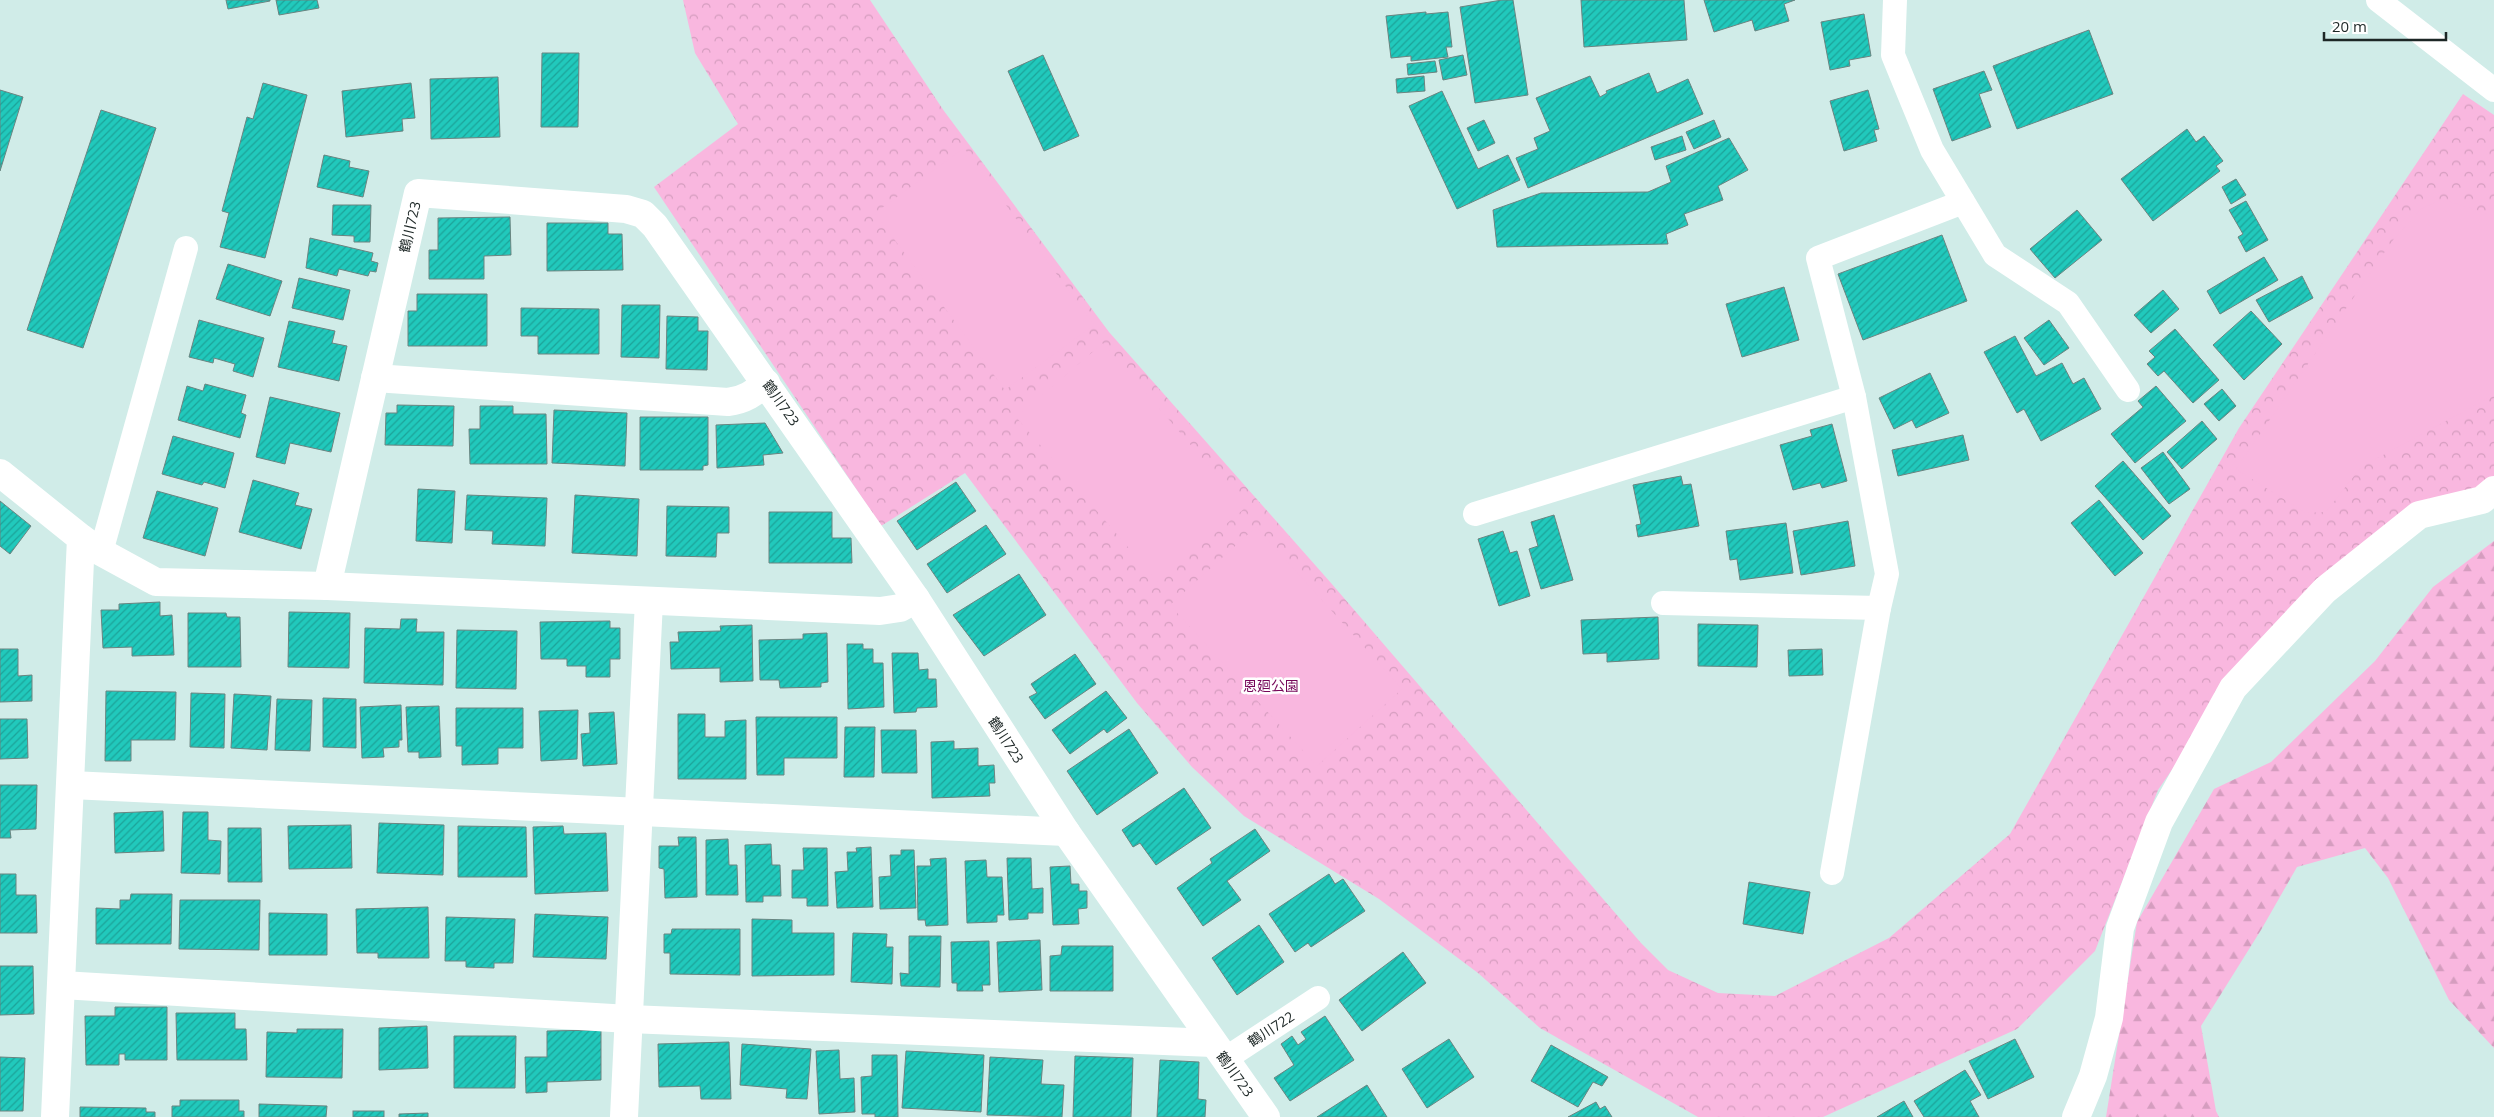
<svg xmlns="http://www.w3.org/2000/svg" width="2494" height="1117" viewBox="0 0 2494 1117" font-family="'Open Sans','Noto Sans JP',sans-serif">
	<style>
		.forest { fill: url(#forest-firs) }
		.park { fill: url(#park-crowns) }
		.pitch { fill: #f9b7df }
		.building { fill: url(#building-hatch); stroke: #6a8480 }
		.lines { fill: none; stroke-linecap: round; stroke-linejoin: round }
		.lane { stroke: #fff; stroke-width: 24 }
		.street { stroke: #fff; stroke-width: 28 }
		.labels { text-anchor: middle; stroke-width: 5; stroke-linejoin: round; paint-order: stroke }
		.street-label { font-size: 14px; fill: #1d2726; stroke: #fff }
		.park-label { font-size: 14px; fill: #750759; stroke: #fff }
	</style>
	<defs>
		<pattern id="forest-firs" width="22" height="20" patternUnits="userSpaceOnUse" patternTransform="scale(1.25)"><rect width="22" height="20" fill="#f9b7df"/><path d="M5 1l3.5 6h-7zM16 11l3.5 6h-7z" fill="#d59dbf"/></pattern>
		<pattern id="park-crowns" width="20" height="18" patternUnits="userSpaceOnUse" patternTransform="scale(1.25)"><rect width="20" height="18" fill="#f9b7df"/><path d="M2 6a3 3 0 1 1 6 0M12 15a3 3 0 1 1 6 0" fill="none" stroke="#d59dbf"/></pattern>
		<pattern id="building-hatch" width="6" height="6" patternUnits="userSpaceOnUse" patternTransform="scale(1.25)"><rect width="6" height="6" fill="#21c9bc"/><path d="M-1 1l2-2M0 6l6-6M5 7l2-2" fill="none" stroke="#1ca399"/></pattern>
	</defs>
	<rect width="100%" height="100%" fill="#d0ece8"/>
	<polygon class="forest" points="2494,541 2494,1048 2449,1000 2388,878 2365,848 2297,867 2261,930 2201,1026 2216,1111 2219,1117 2106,1117 2137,922 2214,789 2271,762 2375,661 2433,587"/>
	<polygon class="park" points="683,0 870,0 944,111 1109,332 1331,583 1641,943 1668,970 1718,993 1775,996 1889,938 2010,834 2239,428 2463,94 2494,115 2494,482 2464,494 2255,649 2158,790 2095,951 2017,1029 1823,1117 1698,1117 1540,1028 1478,973 1379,899 1244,816 1192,767 1137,703 965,473 881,526 654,187 738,124 695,53"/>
	<g class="pitch">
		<polygon points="964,148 1094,325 1005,390 875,213"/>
		<polygon points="2442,199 2494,216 2494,395 2361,467 2326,512 2306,513 2236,469 2393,240 2421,209"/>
		<polygon points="1103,343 1245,508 1158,582 1016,417"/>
		<polygon points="1256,527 1402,689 1317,766 1170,605"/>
	</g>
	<g class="building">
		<polygon points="226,0 270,0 270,1 228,9"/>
		<polygon points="276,0 317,0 319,8 279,15"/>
		<polygon points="1502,0 1513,0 1528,95 1475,103 1460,7"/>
		<polygon points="1581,0 1684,0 1687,40 1584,47"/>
		<polygon points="1704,0 1795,0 1784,4 1789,21 1755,31 1752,20 1714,32"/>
		<polygon points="1426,12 1426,14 1448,12 1452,47 1446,47 1448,57 1411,61 1411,56 1391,58 1386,16"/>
		<polygon points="1864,14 1871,56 1849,60 1850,66 1830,70 1821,22"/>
		<polygon points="2089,30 2113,94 2017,129 1993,66"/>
		<polygon points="542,53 579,53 578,127 541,127"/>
		<polygon points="1043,55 1079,136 1044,151 1008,71"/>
		<polygon points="1463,55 1467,75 1443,80 1439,60"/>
		<polygon points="1435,61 1437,72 1408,75 1407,64"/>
		<polygon points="1984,71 1992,90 1979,94 1991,127 1952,141 1933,89"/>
		<polygon points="1649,73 1657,93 1688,79 1703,114 1528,188 1516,158 1538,149 1534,138 1550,131 1536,98 1590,76 1600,97 1607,93 1606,91"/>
		<polygon points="1424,76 1425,91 1397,93 1396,79"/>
		<polygon points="498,77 500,137 431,139 430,79"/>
		<polygon points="263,83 307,95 265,258 220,247 229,213 222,211 247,117 253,119"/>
		<polygon points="411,83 415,118 402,119 403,131 346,137 342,91"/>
		<polygon points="0,90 23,97 0,171"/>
		<polygon points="1868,90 1879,129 1874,130 1877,141 1844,151 1830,101"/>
		<polygon points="1442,91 1478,169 1508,155 1520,180 1457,209 1409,106"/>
		<polygon points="101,110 156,128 83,348 27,330"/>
		<polygon points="1484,120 1495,143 1478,151 1467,128"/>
		<polygon points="1714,120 1721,137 1694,149 1686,132"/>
		<polygon points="2187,129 2196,142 2204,136 2223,161 2216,166 2220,171 2153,221 2121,179"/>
		<polygon points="1682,136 1686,150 1655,160 1651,147"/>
		<polygon points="1729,138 1748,170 1718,186 1723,200 1684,214 1688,225 1666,234 1668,244 1497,247 1493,210 1541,193 1648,192 1671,182 1666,166"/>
		<polygon points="324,155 350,161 349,167 369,171 363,197 317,187"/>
		<polygon points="2236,179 2246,195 2231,204 2222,187"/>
		<polygon points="2246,201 2268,240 2246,252 2238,237 2243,234 2229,210"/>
		<polygon points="333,205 371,205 370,242 354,242 354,236 332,235"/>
		<polygon points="2077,210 2102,240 2055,278 2030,249"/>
		<polygon points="510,217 511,255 484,256 484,279 429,279 429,250 438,250 438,218"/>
		<polygon points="547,223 608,223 608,234 622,234 623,270 547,271"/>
		<polygon points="1942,235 1967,301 1863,340 1838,274"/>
		<polygon points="310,238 373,253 371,261 378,263 376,272 370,271 368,276 339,269 337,276 306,268"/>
		<polygon points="2264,257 2278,280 2220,314 2207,291"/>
		<polygon points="228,264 282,281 270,316 216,299"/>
		<polygon points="2302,276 2313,298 2269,322 2256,300"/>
		<polygon points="299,278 350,290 343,320 292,308"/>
		<polygon points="1784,287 1799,340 1742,357 1726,304"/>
		<polygon points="2163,290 2179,309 2151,333 2134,315"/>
		<polygon points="417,294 487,294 487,346 408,346 408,311 417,311"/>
		<polygon points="622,305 660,305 659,358 621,357"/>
		<polygon points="521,308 599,309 599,354 538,354 538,336 521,336"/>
		<polygon points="2251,311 2282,344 2244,380 2213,345"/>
		<polygon points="667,316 698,317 698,331 708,331 707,370 666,369"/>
		<polygon points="199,320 264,338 253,377 233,371 235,364 214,358 213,363 189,357"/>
		<polygon points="2049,320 2069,348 2044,365 2024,338"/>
		<polygon points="289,321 335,331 332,343 347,346 339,381 278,367"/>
		<polygon points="2175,329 2219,380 2193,403 2164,371 2158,376 2147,364 2155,357 2149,351"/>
		<polygon points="2015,336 2036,376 2062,363 2073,384 2084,378 2101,409 2041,441 2024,409 2017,413 1984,352"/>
		<polygon points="1930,373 1949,413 1916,428 1912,420 1894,429 1879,398"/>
		<polygon points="205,384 246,395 241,413 246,415 240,438 178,420 187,386 203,391"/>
		<polygon points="2156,386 2186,421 2135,463 2111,434 2143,407 2138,401"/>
		<polygon points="2222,389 2236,406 2219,421 2204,404"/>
		<polygon points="270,397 340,413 331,452 290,443 285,464 256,457"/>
		<polygon points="397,405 454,406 453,446 385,445 386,413 397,413"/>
		<polygon points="480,406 513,406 513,414 546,414 547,464 470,464 469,429 480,429"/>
		<polygon points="554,410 627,413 625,466 552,463"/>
		<polygon points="640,417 708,417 708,465 703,466 703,470 640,470"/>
		<polygon points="2202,421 2217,439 2182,469 2167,452"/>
		<polygon points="765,423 783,453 763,455 764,465 717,468 716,425"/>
		<polygon points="1832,424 1847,481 1822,488 1820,483 1793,490 1780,445 1812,436 1810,430"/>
		<polygon points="1963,435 1969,460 1898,476 1892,450"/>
		<polygon points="173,436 234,453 225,488 204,482 202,485 162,474"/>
		<polygon points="2163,452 2190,489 2169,504 2141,468"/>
		<polygon points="2123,461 2171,516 2143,540 2095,486"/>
		<polygon points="1681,476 1683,485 1691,484 1699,526 1638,537 1636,525 1641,524 1633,485"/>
		<polygon points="253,480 299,493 295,505 312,509 301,549 239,532"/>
		<polygon points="956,482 976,511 917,550 897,521"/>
		<polygon points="418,489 455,491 452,543 416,541"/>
		<polygon points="157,491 218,508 205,556 143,538"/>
		<polygon points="467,495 547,498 545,546 492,544 493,531 465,530"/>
		<polygon points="575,495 639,499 637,556 572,553"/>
		<polygon points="2099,500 2143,553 2115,576 2071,523"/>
		<polygon points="0,501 31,526 10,554 0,546"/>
		<polygon points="667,506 729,507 729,533 717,533 716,557 666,556"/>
		<polygon points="769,512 832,512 832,538 851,538 852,563 769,563"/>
		<polygon points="1554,515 1573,580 1541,589 1529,549 1538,546 1531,522"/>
		<polygon points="1848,521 1855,566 1801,575 1793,531"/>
		<polygon points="1786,523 1793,573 1740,580 1737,559 1730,560 1726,531"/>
		<polygon points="986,525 1006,554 947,593 927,564"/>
		<polygon points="1503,531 1510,553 1517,551 1530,596 1499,606 1478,539"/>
		<polygon points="1019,574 1046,615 984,656 953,615"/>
		<polygon points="160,602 160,616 172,615 174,655 132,656 132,647 103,648 101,610 119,610 119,604"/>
		<polygon points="289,612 350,613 349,668 288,667"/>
		<polygon points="188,613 226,613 227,617 240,617 241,667 188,667"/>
		<polygon points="1658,617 1659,659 1607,662 1607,653 1583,654 1581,620"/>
		<polygon points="401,619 417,619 416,632 444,632 443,685 364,683 365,628 400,629"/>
		<polygon points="610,621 610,628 620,628 620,659 610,659 610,677 586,677 586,666 567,666 567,659 541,659 540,622"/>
		<polygon points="1698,624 1758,625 1757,667 1698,666"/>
		<polygon points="752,625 753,681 720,682 720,668 671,669 670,642 679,642 678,632 721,631 720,626"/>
		<polygon points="457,630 517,631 516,689 456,688"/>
		<polygon points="827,633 828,682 821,683 821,687 780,688 779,680 760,680 759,640 803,639 803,634"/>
		<polygon points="847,644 863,644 863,649 873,649 873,663 883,663 884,707 848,709"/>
		<polygon points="0,649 18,649 18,676 32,675 32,701 0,702"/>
		<polygon points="1822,649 1823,675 1789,676 1788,650"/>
		<polygon points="892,653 918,653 919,670 928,669 928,679 936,679 937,707 917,708 916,712 894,713"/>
		<polygon points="1075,654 1096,684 1045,719 1029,697 1037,693 1031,684"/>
		<polygon points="106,691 176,692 175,740 131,740 131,761 105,761"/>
		<polygon points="1106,691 1127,718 1107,733 1104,729 1070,754 1052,730"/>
		<polygon points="191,693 225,694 224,748 190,747"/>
		<polygon points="234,694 271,696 267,750 231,748"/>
		<polygon points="323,698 356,699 356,748 323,747"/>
		<polygon points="277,699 312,700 310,751 275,750"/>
		<polygon points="401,705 402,740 399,740 399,747 383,748 384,757 362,758 360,707"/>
		<polygon points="439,706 441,757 419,758 419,752 408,752 406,707"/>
		<polygon points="456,708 523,708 523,748 498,748 498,764 462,765 462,746 456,746"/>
		<polygon points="578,710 577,759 541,761 539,711"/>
		<polygon points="614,712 617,764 583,766 581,734 590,733 589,713"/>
		<polygon points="678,714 705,714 705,737 725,737 725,721 746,720 746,779 678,779"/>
		<polygon points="756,717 837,717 837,758 784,758 784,775 757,775"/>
		<polygon points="0,719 27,719 28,758 0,759"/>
		<polygon points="845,727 875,727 874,777 844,777"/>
		<polygon points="1129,729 1158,773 1097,815 1067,771"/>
		<polygon points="881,730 916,730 917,773 882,773"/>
		<polygon points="954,741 954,749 978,748 978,766 994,765 995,783 989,783 990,796 932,798 931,742"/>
		<polygon points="0,785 37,785 36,829 10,830 11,838 0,838"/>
		<polygon points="1184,788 1211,828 1156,865 1140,843 1133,847 1122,830"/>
		<polygon points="163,811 164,851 115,853 114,813"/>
		<polygon points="183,812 208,812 208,840 221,841 220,874 181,873"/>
		<polygon points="379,823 444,825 443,875 377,873"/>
		<polygon points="351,825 352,868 289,869 288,826"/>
		<polygon points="458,826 526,827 527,877 458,877"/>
		<polygon points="563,826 564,834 606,833 608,891 535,894 533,827"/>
		<polygon points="228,828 261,828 262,882 228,882"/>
		<polygon points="1255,829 1270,851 1227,881 1241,900 1203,926 1177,888 1212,863 1210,859"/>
		<polygon points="678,837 696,837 697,897 665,898 664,869 659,868 659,846 679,846"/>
		<polygon points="728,839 729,865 737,865 738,895 706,895 706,840"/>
		<polygon points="771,844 772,865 780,865 781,896 763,896 763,902 746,902 745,845"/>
		<polygon points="871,847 873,907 837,908 835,872 848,871 847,852 857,852 856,848"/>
		<polygon points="803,848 827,848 828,906 807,906 807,898 792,898 792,870 804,870"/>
		<polygon points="901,850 914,850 916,908 880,909 879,877 891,876 890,855 901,855"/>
		<polygon points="946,858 948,925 926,926 925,920 918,920 917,866 931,866 930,859"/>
		<polygon points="1007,858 1031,858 1032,889 1043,888 1043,913 1028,913 1028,919 1009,920"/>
		<polygon points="986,860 987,877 1002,877 1004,915 997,915 997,922 967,923 965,861"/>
		<polygon points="1070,866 1071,884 1079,884 1079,891 1087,891 1087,908 1078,909 1079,924 1053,925 1050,867"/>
		<polygon points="0,874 16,874 16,895 36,895 37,933 0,933"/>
		<polygon points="1329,874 1335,884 1343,879 1365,911 1311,947 1308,943 1295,952 1269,914"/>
		<polygon points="1749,882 1810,892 1803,934 1743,924"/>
		<polygon points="131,894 172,894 171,944 96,944 96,908 120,909 120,900 130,900"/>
		<polygon points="180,900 260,900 259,950 179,949"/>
		<polygon points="428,907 429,958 378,958 378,953 357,953 356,909"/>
		<polygon points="269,913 327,914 327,955 269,955"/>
		<polygon points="535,914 608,917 606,959 533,957"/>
		<polygon points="446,917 515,919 513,963 494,963 494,968 466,967 466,961 445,961"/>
		<polygon points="752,919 792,920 792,933 834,933 834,975 752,976"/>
		<polygon points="1259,925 1284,962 1237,995 1212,958"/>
		<polygon points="672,929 740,929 740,975 670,974 670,953 664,953 664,934 671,934"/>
		<polygon points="853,933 887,934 886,947 893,947 892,984 851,982"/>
		<polygon points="909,936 941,936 940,987 901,986 900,973 909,974"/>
		<polygon points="1040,940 1042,990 999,992 997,942"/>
		<polygon points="989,941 990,985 982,985 983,991 957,991 957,983 952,983 951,942"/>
		<polygon points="1062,946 1113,946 1113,991 1050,991 1050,956 1061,955"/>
		<polygon points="1403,952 1426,983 1362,1031 1339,1000"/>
		<polygon points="0,966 33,966 34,1014 0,1015"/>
		<polygon points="115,1007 167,1007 167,1060 125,1060 125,1054 119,1054 119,1065 86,1065 85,1016 115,1016"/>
		<polygon points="176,1013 235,1013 235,1029 246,1029 247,1060 177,1060"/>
		<polygon points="1325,1016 1354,1060 1290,1101 1274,1078 1294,1065 1281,1044 1292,1036 1298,1045 1306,1039 1301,1032"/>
		<polygon points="427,1026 428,1068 379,1070 379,1028"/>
		<polygon points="297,1029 343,1029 342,1078 266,1077 267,1032 297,1033"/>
		<polygon points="601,1030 601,1080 547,1082 547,1092 526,1093 525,1057 547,1057 547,1031"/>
		<polygon points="454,1036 516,1036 515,1088 454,1088"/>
		<polygon points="1449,1039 1474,1077 1427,1108 1402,1069"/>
		<polygon points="2015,1039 2034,1077 1988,1099 1969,1061"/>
		<polygon points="729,1042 731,1099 701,1099 700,1086 659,1087 658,1044"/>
		<polygon points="742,1044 811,1049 807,1099 786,1098 787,1089 740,1085"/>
		<polygon points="1551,1045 1608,1077 1602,1086 1593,1082 1578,1107 1531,1081"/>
		<polygon points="839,1050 840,1079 854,1078 855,1112 819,1114 816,1051"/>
		<polygon points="906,1051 984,1055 981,1112 902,1108"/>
		<polygon points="872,1055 897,1055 898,1117 875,1117 875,1114 862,1114 861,1077 872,1076"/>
		<polygon points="1075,1056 1133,1058 1131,1117 1073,1117"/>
		<polygon points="0,1057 25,1058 23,1111 0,1111"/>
		<polygon points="990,1057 1043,1060 1041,1084 1064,1085 1062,1117 987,1115"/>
		<polygon points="1160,1060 1199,1062 1198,1099 1206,1100 1205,1117 1157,1117"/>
		<polygon points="1965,1070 1981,1095 1970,1101 1979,1117 1924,1117 1914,1101"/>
		<polygon points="1367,1085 1387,1117 1317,1117"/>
		<polygon points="180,1100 239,1100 239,1111 244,1111 244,1117 172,1117 172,1106 180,1106"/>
		<polygon points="1904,1101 1913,1117 1877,1117"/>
		<polygon points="1596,1102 1600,1109 1605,1106 1612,1117 1568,1117"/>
		<polygon points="259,1104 327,1106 326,1117 259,1117"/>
		<polygon points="80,1107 146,1108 146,1112 155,1112 155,1117 80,1117"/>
		<rect x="353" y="1111" width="31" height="6"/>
		<polygon points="428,1113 428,1117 399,1117 399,1114"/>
	</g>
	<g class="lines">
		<g class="lane">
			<polyline points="1895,0 1893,55 1932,150 1995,255 2068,303 2128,390"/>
			<polyline points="2378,0 2494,90"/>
			<polyline points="1475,514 1854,397"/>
			<polyline points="101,552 186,248"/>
			<polyline points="1663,603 1879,608"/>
			<polyline points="1832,873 1879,608 1887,574 1854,397 1818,258 1963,202"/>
			<polyline points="1225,1059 1318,998"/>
		</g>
		<g class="street">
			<path d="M 375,378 L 728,402 C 745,400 754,393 766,383"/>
			<polyline points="0,473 81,538 55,1117"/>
			<polyline points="81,538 101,552 156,582 327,586 880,611 900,608 916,599"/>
			<polyline points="327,586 418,193 626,209 643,214 655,226 916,599 1066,832 1266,1117"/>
			<polyline points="71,785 1066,832"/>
			<polyline points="62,985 629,1019 1213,1043"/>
			<polyline points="624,1117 649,601"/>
			<polyline points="2076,1117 2093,1076 2109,1018 2120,928 2159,822 2233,688 2325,590 2419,515 2482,500 2494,490"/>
		</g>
	</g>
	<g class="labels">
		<g class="street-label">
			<text transform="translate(410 227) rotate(-77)" y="5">鶴川723</text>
			<text transform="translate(781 403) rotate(55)" y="5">鶴川723</text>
			<text transform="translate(1006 740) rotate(57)" y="5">鶴川723</text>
			<text transform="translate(1271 1029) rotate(-33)" y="5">鶴川722</text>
			<text transform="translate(1235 1074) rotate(54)" y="5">鶴川723</text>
		</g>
		<g class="park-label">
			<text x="1271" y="691">恩廻公園</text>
		</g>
	</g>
	<path d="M2324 32v8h122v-8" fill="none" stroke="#1d2726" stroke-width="2.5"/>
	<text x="2332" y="32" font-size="15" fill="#1d2726" stroke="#ffffff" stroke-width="4" paint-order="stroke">20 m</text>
</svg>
